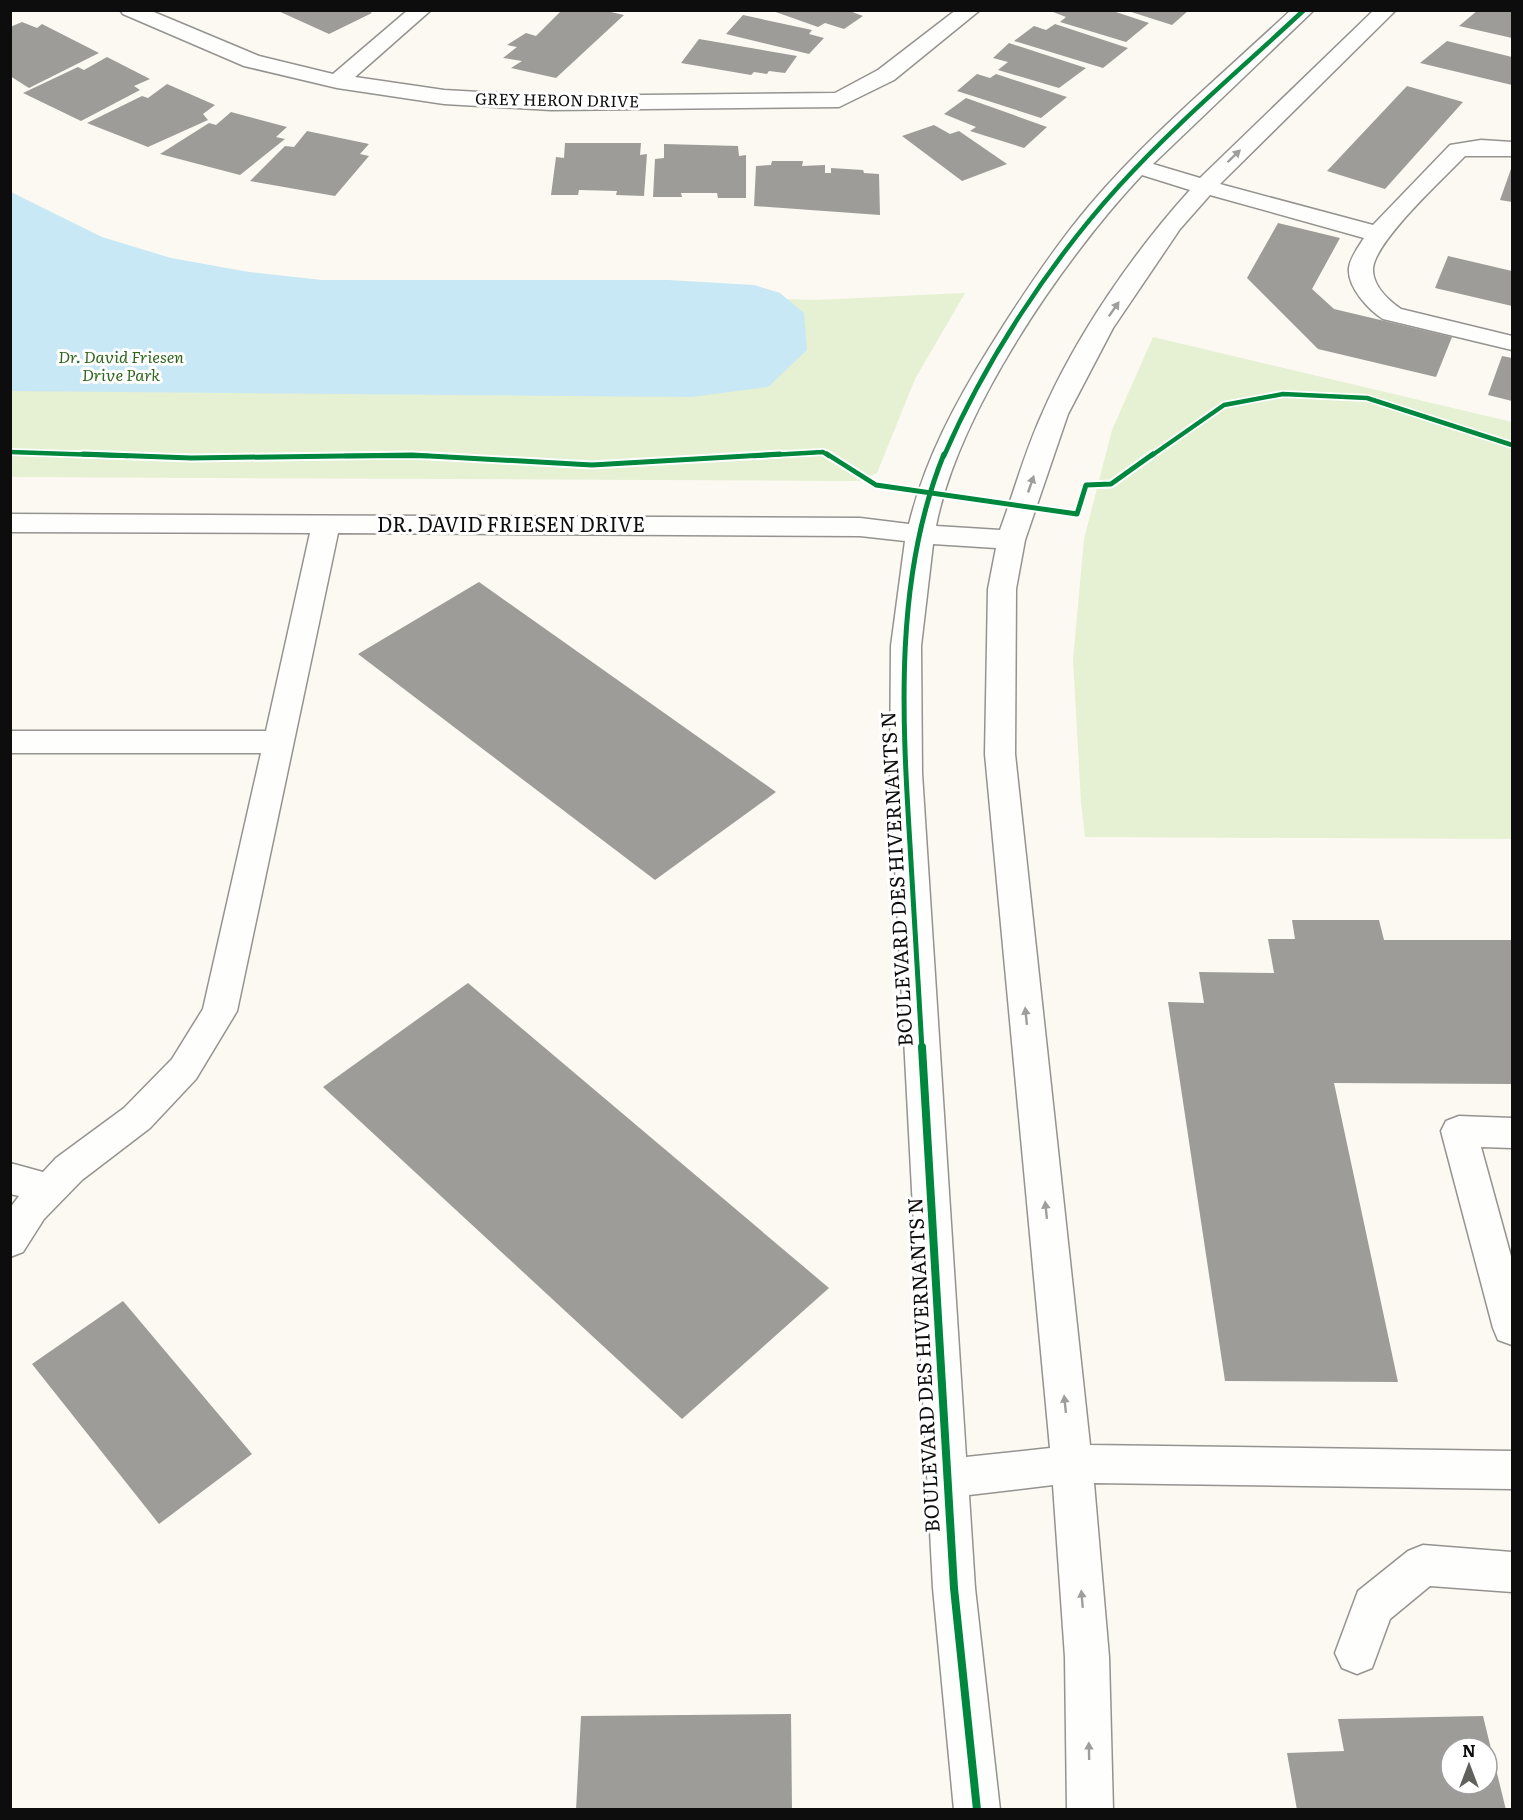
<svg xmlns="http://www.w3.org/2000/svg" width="1523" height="1820" viewBox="0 0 1523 1820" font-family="Literata,serif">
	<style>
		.green { fill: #e6f0d2 }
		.water { fill: #c9e8f5 }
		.building { fill: #9e9c98; fill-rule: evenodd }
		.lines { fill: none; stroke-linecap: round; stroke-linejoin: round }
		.minor-casing { stroke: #949390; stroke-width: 3 }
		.minor { fill: #fefefd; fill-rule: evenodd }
		.cycleway-far2-casing { stroke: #fff; stroke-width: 8 }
		.cycleway-far1-casing { stroke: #fff; stroke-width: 9 }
		.cycleway-casing { stroke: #fff; stroke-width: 11 }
		.cycleway-far2 { stroke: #00873e; stroke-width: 4.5 }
		.cycleway-far1 { stroke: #00873e; stroke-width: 5 }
		.cycleway { stroke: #00873e; stroke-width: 8 }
		.oneway { fill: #9e9e9d }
		.labels { text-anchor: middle; stroke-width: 6; stroke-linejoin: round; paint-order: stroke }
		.far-street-label { font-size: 16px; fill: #0d0d0d; stroke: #fff }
		.far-park-label { font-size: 16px; font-style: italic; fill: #30651d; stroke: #fff }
		.street-label { font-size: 20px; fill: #0d0d0d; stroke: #fff }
	</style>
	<rect width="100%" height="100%" fill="#fbf9f2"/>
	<g class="green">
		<polygon points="10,202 104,245 292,283 816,300 965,293 915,379 877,473 861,481 11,477"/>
		<polygon points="1153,337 1512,422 1512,839 1085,837 1081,802 1073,660 1084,539 1112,430"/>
	</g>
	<polygon class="water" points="11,192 102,237 171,258 249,272 322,280 668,280 754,285 780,293 804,313 807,350 768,387 691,397 11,391"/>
	<g class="building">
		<polygon points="276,10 367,10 372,13 329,34"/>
		<polygon points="562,10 602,10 624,15 556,78 511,68 522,61 503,58 517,47 507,45 526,33 536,36"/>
		<polygon points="770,10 847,10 863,16 844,29 825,23 818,27"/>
		<polygon points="1048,10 1110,10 1149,23 1126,42 1060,22 1066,17"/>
		<polygon points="1125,10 1189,10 1172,25"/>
		<polygon points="1478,10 1512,11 1512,38 1459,26"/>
		<polygon points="743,15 812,30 809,34 824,38 809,54 726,34"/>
		<polygon points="22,22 37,28 42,24 99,53 29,88 10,76 10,27"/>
		<polygon points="1055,24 1128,48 1103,68 1014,41 1034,26 1046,30"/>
		<polygon points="699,39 797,56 785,73 769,71 767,74 754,72 751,75 681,63"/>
		<polygon points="1447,41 1512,57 1512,85 1420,63"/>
		<polygon points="1009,43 1086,68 1059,88 998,70 1008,62 993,58"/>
		<polygon points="107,57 150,79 134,86 140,90 81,121 23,93 78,67 84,70"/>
		<polygon points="977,74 990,78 996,74 1067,97 1041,118 957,91"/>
		<polygon points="167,84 215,105 203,114 208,120 148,147 87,123 142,96 148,98"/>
		<polygon points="1407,86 1463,102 1385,189 1327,171"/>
		<polygon points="966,98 1047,127 1024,148 970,131 976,127 944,114"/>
		<polygon points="231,112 287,127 276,137 285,139 240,175 160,154 209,123 216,125"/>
		<polygon points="934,125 950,134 959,131 1007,164 962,181 902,136"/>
		<polygon points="307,131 369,144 360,154 369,156 335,196 250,181 285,146 294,147"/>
		<polygon points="565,143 641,143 640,155 647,154 644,196 616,195 617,191 579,190 578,195 551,195 556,157 564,158"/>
		<polygon points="664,144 738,146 739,156 746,155 746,198 718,198 717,193 681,193 682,197 653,197 655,159 664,158"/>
		<polygon points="772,161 803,161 802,166 825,165 825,173 831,173 831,168 863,170 864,173 879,174 880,215 754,206 756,166 771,165"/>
		<polygon points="1512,166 1512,202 1500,200"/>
		<polygon points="1278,223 1340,238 1312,289 1334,309 1452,337 1436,377 1318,349 1247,278"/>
		<polygon points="1448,256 1512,271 1512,306 1435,288"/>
		<polygon points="1502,356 1512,358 1512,401 1488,395"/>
		<polygon points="479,582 776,792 655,880 358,654"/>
		<polygon points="1292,920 1379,920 1384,940 1512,940 1512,1084 1334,1083 1398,1382 1225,1381 1168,1002 1204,1003 1199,972 1274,973 1268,939 1295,939"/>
		<polygon points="468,983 829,1288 682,1419 323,1087"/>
		<polygon points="123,1301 252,1454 159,1524 32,1364"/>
		<polygon points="791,1714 792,1810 576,1810 581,1716"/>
		<path d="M 1483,1716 L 1506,1810 L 1297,1810 L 1287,1753 L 1344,1751 L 1338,1719 ZM 1451,1748 L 1487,1748 L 1487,1784 L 1451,1784 Z"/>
	</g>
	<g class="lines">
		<defs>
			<g id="minor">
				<polygon points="120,10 149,10 259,56 333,74 408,10 431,10 355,77 444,90 551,96 835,93 878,70 956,10 980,10 894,80 839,107 551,110 444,104 337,88 244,66 123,14"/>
				<path d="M 1291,10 L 1314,10 L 1153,164 L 1200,178 L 1374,10 L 1396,10 L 1220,184 L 1373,225 L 1450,145 L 1481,140 L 1512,142 L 1512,156 L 1465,156 C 1444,178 1376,240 1373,268 C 1372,285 1388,300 1401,309 L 1512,336 L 1512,350 L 1383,319 C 1369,310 1347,287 1349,268 C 1350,258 1359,246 1364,238 L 1210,195 L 1180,229 L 1113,328 L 1068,414 L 1025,540 L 1016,589 L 1015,754 L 1090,1445 L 1512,1451 L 1512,1489 L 1094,1483 L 1109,1657 L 1113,1810 L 1067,1810 L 1065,1657 L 1053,1485 L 969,1495 L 975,1588 L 1000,1810 L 954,1810 L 933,1588 L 890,773 L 891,646 L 905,541 L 860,536 L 338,533 L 237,1011 L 196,1079 L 150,1128 L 82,1180 L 44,1219 L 23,1252 L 10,1257 L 10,1208 L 19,1196 L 10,1194 L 10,1163 L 43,1172 L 56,1158 L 124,1108 L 172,1059 L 203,1009 L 261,753 L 10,753 L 10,731 L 266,731 L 310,533 L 10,532 L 10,514 L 860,518 L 909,524 C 925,460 955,403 990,347 C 1020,299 1052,250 1089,206 C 1150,134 1223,74 1291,10 ZM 1142,175 L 1190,190 C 1133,253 1076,336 1042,414 C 1025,451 1014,492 1000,530 L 936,526 C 958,412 1063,259 1142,175 ZM 933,544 L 996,548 L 988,589 L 985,754 L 1050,1448 L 966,1457 L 922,773 L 921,646 Z"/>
				<polygon points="1459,1116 1512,1118 1512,1148 1481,1147 1512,1260 1512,1345 1498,1340 1493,1328 1441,1131 1446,1121"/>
				<polygon points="1423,1545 1512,1552 1512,1592 1430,1586 1390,1619 1372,1668 1357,1674 1342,1668 1335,1653 1358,1591 1408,1551"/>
			</g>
		</defs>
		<use href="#minor" class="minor-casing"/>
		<use href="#minor" class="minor"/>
		<defs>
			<g id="cycleway-far2">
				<polyline points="10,452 128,456"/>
				<polyline points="345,456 428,456"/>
				<polyline points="754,456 823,452 829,456"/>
				<path d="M 944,456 C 985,361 1050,262 1119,186 C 1176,123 1242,68 1304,10"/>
				<polyline points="1151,456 1224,405 1283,394 1367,398 1512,445"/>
			</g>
			<g id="cycleway-far1">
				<polyline points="83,454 191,458 412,455 592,465 780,454"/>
				<polyline points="827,454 876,485 1077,514 1086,485 1111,484 1153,454"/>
				<path d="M 922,1049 C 918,981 914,913 910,845 C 902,716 894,577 944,454"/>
			</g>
			<polyline id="cycleway" points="922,1047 954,1588 977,1810"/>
		</defs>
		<use href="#cycleway-far2" class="cycleway-far2-casing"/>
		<use href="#cycleway-far1" class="cycleway-far1-casing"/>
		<use href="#cycleway" class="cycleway-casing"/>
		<use href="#cycleway-far2" class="cycleway-far2"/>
		<use href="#cycleway-far1" class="cycleway-far1"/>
		<use href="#cycleway" class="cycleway"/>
	</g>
	<defs><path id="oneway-solid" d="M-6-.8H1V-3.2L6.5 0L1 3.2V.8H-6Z" transform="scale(1.5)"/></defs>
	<g class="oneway">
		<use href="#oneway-solid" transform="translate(1234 156) rotate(-44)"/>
		<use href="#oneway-solid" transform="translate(1114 309) rotate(-55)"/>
		<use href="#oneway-solid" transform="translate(1031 484) rotate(-71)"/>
		<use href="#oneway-solid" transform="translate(1026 1016) rotate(-96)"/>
		<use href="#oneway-solid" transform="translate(1046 1210) rotate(-96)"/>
		<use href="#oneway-solid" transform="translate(1065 1404) rotate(-96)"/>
		<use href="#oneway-solid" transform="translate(1082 1599) rotate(-95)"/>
		<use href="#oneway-solid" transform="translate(1089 1751) rotate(-91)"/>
	</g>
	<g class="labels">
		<g class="far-street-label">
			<text transform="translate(557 100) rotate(1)" y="6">GREY HERON DRIVE</text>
		</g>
		<g class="far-park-label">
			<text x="121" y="363">Dr. David Friesen<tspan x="121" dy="18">Drive Park</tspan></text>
		</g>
		<g class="street-label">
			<text x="511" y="532">DR. DAVID FRIESEN DRIVE</text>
			<text transform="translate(897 879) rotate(-93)" y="7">BOULEVARD DES HIVERNANTS N</text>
			<text transform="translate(924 1365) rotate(-93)" y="7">BOULEVARD DES HIVERNANTS N</text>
		</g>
	</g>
	<rect width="1523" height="1820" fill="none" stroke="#0d0d0d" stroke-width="24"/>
	<g transform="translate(1469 1766)"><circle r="28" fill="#ffffff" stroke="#9e9e9e" stroke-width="1.5"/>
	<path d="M0-4.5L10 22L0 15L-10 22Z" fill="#60605d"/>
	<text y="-9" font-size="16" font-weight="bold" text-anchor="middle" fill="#0d0d0d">N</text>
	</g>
</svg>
